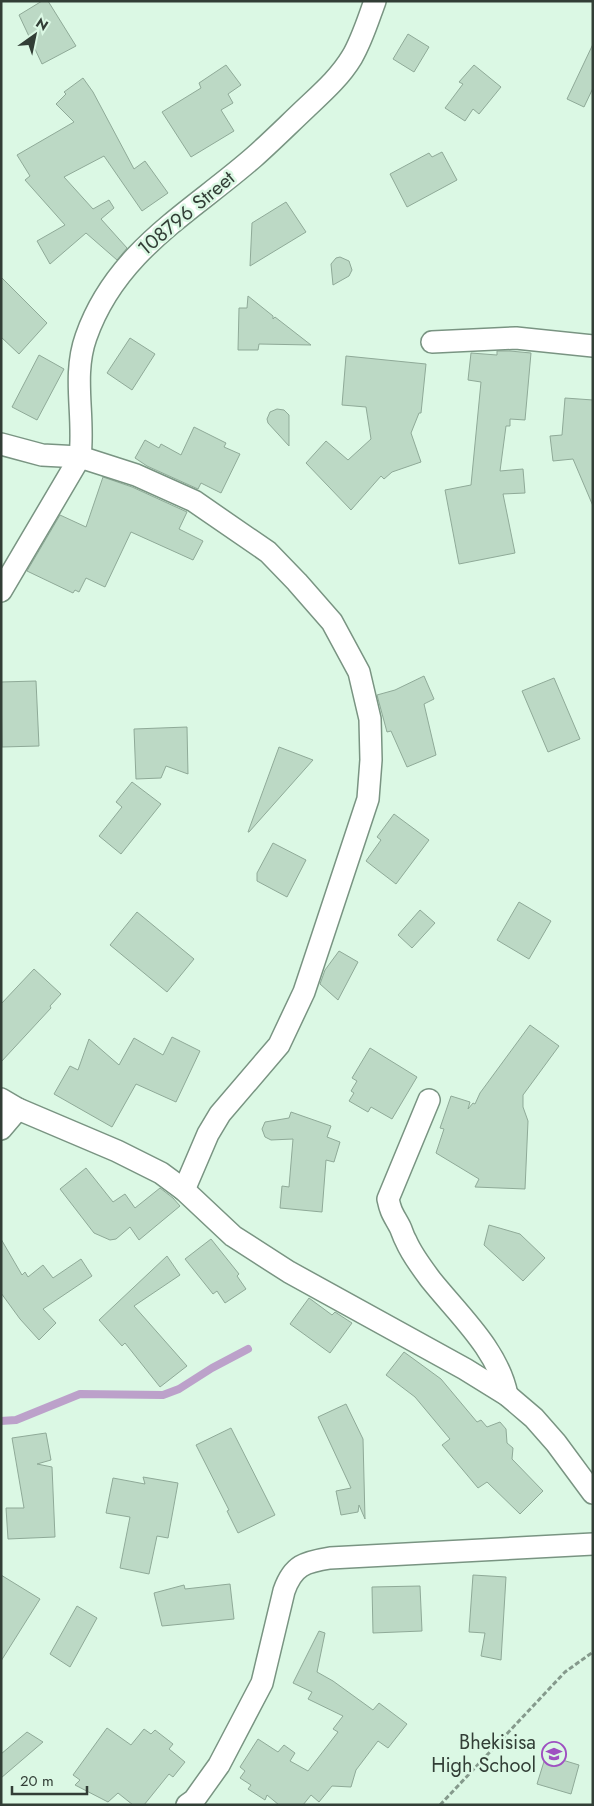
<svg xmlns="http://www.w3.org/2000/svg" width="594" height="1806" viewBox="0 0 594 1806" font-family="Jost,sans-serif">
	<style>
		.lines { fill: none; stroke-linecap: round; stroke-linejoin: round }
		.stream { stroke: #bca1ca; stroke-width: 8 }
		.building { fill: #bcd9c5; stroke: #8faa98 }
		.street-casing { stroke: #799482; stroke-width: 24 }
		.path { stroke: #859a8c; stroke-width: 3; stroke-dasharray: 5 2.5; stroke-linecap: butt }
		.street { stroke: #fff; stroke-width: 21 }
		.labels { text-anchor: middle; stroke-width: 5; stroke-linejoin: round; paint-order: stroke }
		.street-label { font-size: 20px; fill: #323e36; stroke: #dbf8e4 }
		.poi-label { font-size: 20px; fill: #323e36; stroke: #dbf8e4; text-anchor: end }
	</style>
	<rect width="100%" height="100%" fill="#dbf8e4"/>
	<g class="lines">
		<polyline class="stream" points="1,1421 16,1420 80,1394 163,1395 179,1389 212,1368 248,1349"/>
	</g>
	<g class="building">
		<polygon points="42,1 48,1 76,46 42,64 19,15"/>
		<polygon points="408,34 429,47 414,72 393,59"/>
		<polygon points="593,44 593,88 584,107 567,99"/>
		<polygon points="226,65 241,85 228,94 233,103 221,110 234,131 191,157 162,112 201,88 199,83"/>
		<polygon points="474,65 501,87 479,114 473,109 465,121 445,108 463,84 459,82"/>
		<polygon points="83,78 93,92 134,169 145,161 168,193 142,211 104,156 64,177 93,209 109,200 114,208 101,219 127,248 117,260 86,233 50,264 37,241 65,225 25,180 30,176 17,155 74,122 56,104 66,94 64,92"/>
		<polygon points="442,152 457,180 407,207 390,174 429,153 432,157"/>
		<polygon points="286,202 306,232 250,266 252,223"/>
		<polygon points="340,257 349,261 352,270 349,276 333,285 331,264 336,258"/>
		<polygon points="1,277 47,323 19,354 1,337"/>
		<polygon points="248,296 273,316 273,319 275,317 311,345 259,344 258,350 238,350 239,308 247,308"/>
		<polygon points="130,338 155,354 132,390 107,373"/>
		<polygon points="497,351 510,351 531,353 525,420 510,419 510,426 506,426 500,471 523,469 525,493 503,494 515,553 459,564 445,490 471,485 481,382 468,380 471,353 497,355"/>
		<polygon points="39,355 64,369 37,420 12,407"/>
		<polygon points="346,356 426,364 421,413 419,413 411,433 421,462 392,472 384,479 381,476 351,510 306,463 326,441 348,460 371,439 366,407 342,405"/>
		<polygon points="565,398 593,400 593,506 573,459 553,461 550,436 562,435"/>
		<polygon points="277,409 284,410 289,415 289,446 268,423 267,419 270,412"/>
		<polygon points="194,427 226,443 224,447 240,454 221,493 201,483 198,489 147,466 135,458 145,440 159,448 161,444 181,455"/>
		<polygon points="103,477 132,487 187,512 179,529 203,541 193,560 131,532 105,587 86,578 79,592 75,590 73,593 27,571 60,515 86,527"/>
		<polygon points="424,676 434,699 424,704 436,755 407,767 391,731 387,732 377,695 395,690"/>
		<polygon points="554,678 580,739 548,752 522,691"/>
		<polygon points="36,681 39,746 2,747 1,682"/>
		<polygon points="187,727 188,774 166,766 161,778 136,779 134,729"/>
		<polygon points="279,747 313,760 249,832 248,832"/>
		<polygon points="132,782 161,804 121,854 99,836 122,807 116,802"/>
		<polygon points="394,814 429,840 396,884 366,861 381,840 377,837"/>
		<polygon points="273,843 306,860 287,897 257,881 257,873"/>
		<polygon points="519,902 551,921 529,959 497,940"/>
		<polygon points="420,910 435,923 412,948 398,935"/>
		<polygon points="137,912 194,959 167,992 110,945"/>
		<polygon points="339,951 358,962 338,1000 320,984 325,970"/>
		<polygon points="34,969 61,994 50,1006 51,1008 1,1062 1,1004"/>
		<polygon points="530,1025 559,1046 523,1095 523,1107 528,1121 525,1189 475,1187 479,1179 436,1153 444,1129 440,1128 451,1096 470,1102 468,1109 473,1103 475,1104 480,1093"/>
		<polygon points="172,1037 200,1051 176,1102 136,1084 112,1127 54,1094 70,1066 78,1070 89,1039 119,1065 134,1038 163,1055"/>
		<polygon points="370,1048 417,1077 392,1119 371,1107 368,1112 349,1101 354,1093 351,1091 357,1081 352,1078"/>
		<polygon points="291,1112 331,1126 327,1137 340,1142 334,1162 326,1160 322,1212 280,1208 282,1186 289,1187 293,1139 271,1140 265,1137 262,1129 265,1122 289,1118"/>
		<polygon points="86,1168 113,1202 125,1194 135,1208 160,1188 173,1198 180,1206 139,1240 130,1227 116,1239 110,1240 94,1233 60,1189"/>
		<polygon points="489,1225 520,1234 545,1258 523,1281 484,1245"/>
		<polygon points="1,1239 22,1275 25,1272 28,1277 43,1265 53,1278 81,1259 92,1276 43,1309 56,1323 39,1340 20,1319 1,1293"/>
		<polygon points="211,1239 239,1274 237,1276 246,1289 225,1303 217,1291 213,1294 185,1259"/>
		<polygon points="167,1256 180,1275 134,1306 187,1366 160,1387 125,1343 122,1346 99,1320"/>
		<polygon points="309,1298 332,1315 335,1312 352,1323 330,1353 290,1324"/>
		<polygon points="404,1352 441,1379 477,1422 481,1420 487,1427 500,1422 506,1429 507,1443 513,1448 512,1459 543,1491 520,1514 487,1482 478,1488 442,1445 450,1439 415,1397 386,1375"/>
		<polygon points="346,1404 363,1439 365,1519 359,1505 358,1512 341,1515 336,1491 351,1488 318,1417"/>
		<polygon points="231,1428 275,1515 238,1533 227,1511 229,1510 196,1445"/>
		<polygon points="46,1433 51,1460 37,1464 52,1467 55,1537 8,1539 6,1508 24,1508 12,1438"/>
		<polygon points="143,1477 178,1483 168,1538 157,1536 149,1574 120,1568 130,1517 106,1513 113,1478 145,1484"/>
		<polygon points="1,1575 40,1599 1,1661"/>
		<polygon points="473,1575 506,1577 501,1660 481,1656 485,1633 469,1632"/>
		<polygon points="230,1584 234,1619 162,1626 154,1593 184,1585 185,1589"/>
		<polygon points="420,1586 422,1631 373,1633 372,1587"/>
		<polygon points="77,1606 97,1618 70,1667 50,1654"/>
		<polygon points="319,1631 325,1633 317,1672 333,1681 373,1710 379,1703 407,1724 388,1748 378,1741 356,1770 351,1787 332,1786 319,1802 311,1795 303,1805 279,1805 267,1795 265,1800 248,1789 251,1785 240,1778 245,1771 240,1767 258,1739 278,1752 284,1745 295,1753 290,1761 308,1771 338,1732 333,1729 343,1716 308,1699 312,1692 293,1683"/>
		<polygon points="107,1728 131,1745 144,1729 151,1734 155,1730 173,1744 169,1749 185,1762 173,1777 169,1774 144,1805 133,1805 118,1793 108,1802 75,1785 80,1780 73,1775"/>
		<polygon points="27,1732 43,1742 1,1778 1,1754"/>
		<polygon points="546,1755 579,1765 571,1794 537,1784"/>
	</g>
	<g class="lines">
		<defs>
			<g id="street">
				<polyline points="432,342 516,338 593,346"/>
				<polyline points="1,444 42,455 80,457 136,475 194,501 268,552 297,582 332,622 359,672 370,719 371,760 368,799 322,938 304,992 279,1045 220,1114 208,1134 184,1190"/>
				<path d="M 1,591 L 80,457 C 85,417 72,376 86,337 C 116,251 190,213 254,157 C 272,141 289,124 306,108 C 323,92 340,77 352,57 C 362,40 368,20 375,1"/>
				<polyline points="1,1099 18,1109 117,1151 161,1173 184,1190 233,1236 289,1272 465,1369 507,1395 534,1418 556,1443 593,1493"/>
				<path d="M 429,1100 L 388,1199 C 391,1213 393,1214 400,1227 C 402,1231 403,1236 406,1241 C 412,1255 422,1268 431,1280 C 459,1315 498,1350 507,1395"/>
				<polyline points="1,1129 18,1109"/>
				<path d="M 187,1805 L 194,1800 L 219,1765 L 262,1683 L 284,1591 C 293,1565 305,1562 330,1558 L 593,1544"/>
			</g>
		</defs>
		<use href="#street" class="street-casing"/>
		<polyline class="path" points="440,1805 565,1672 593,1652"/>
		<use href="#street" class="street"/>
	</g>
	<defs>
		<symbol id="school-ring" viewBox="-11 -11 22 22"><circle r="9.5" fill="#dbf8e4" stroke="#9e50c1" stroke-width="1.5"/><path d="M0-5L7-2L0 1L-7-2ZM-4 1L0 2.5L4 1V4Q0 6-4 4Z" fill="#9e50c1"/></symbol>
	</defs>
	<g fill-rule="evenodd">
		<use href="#school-ring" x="540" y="1740" width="28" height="28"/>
	</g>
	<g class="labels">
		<g class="street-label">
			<text transform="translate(186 213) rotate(-40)" y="7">108796 Street</text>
		</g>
		<g class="poi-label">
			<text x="536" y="1749">Bhekisisa<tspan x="536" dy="23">High School</tspan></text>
		</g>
	</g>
	<rect width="594" height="1806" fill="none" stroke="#323e36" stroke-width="5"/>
	<g transform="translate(35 35) rotate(33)" stroke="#dbf8e4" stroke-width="4" paint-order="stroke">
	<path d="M0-4L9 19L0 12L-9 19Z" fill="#323e36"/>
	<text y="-8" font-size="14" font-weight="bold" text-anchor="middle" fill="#323e36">N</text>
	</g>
	<path d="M12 1786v8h75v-8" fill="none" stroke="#323e36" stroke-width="2.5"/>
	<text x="20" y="1786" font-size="15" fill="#323e36" stroke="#dbf8e4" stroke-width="4" paint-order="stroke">20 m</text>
</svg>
